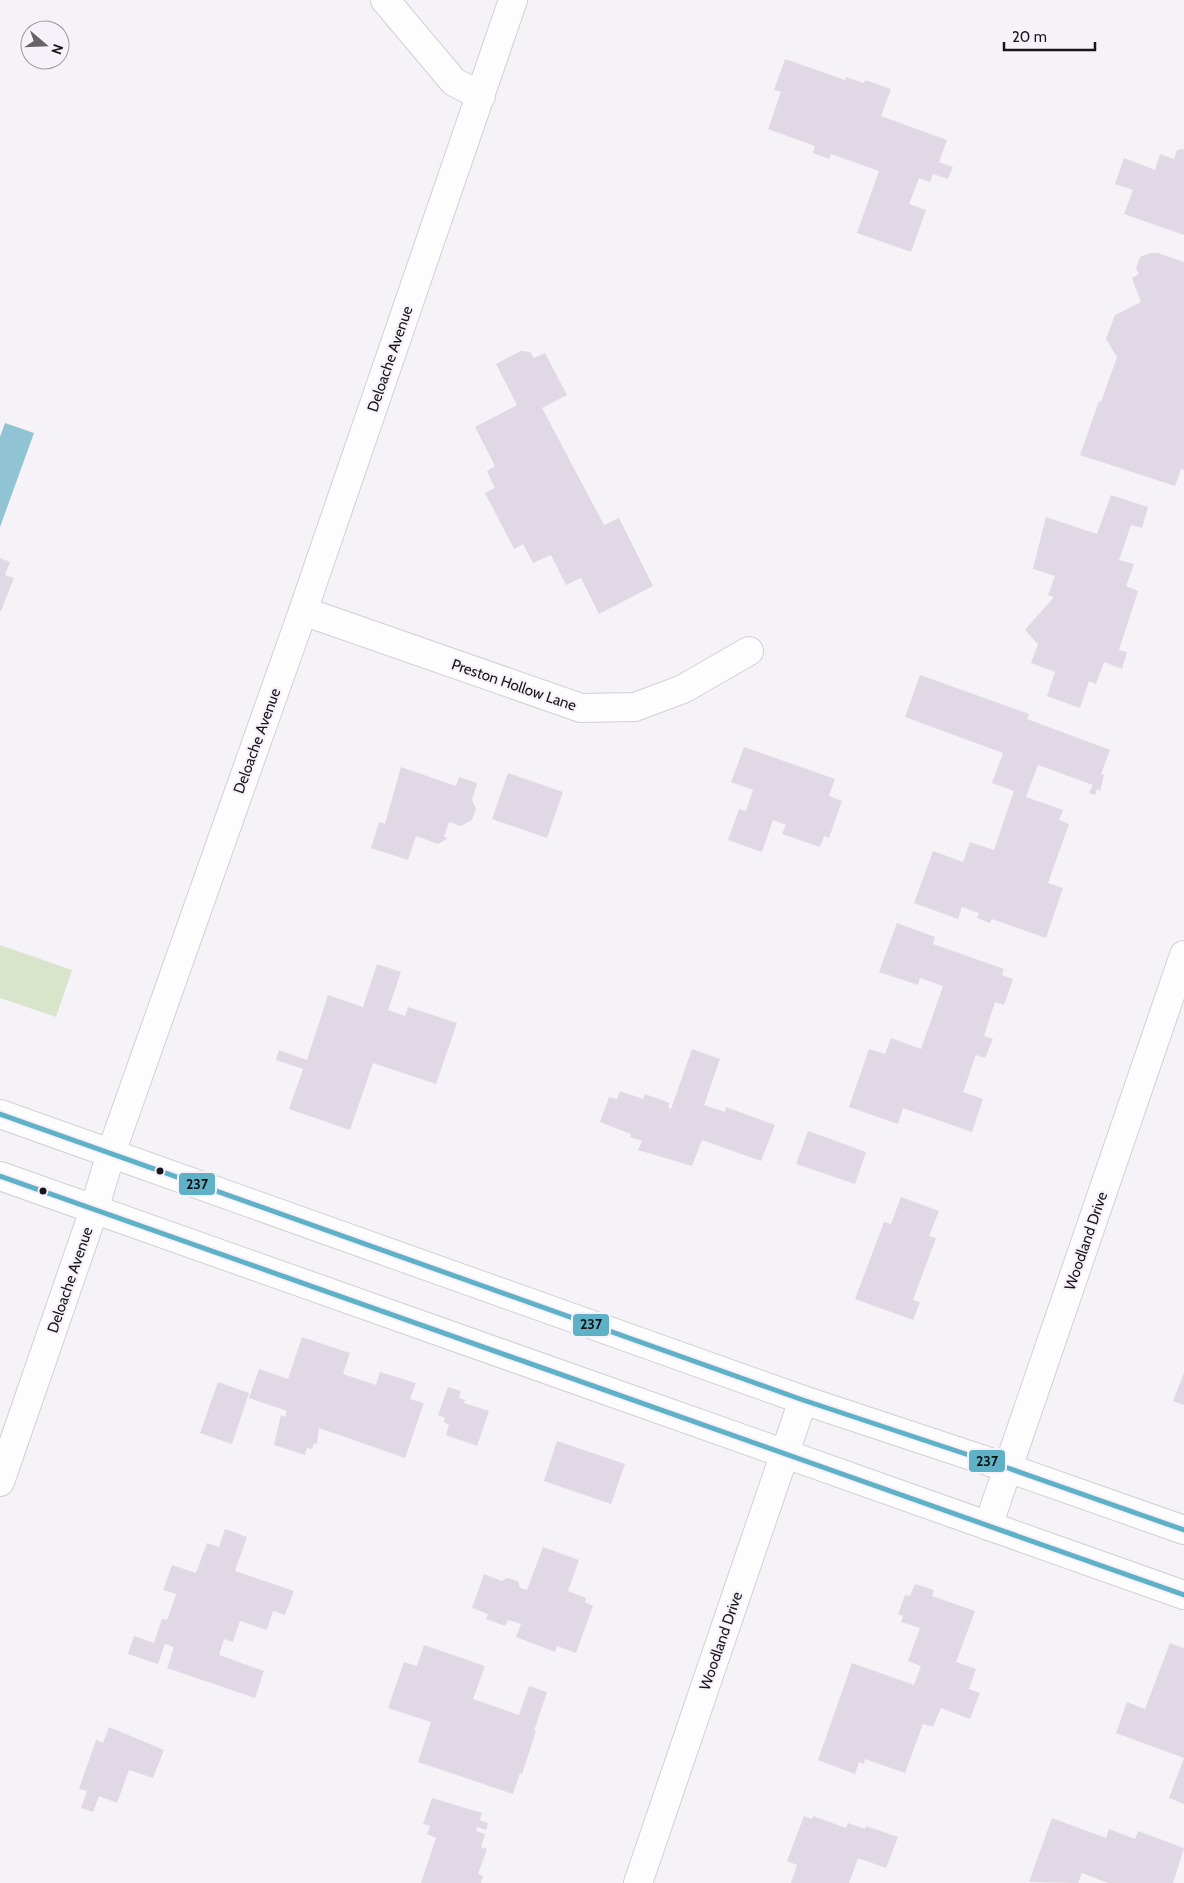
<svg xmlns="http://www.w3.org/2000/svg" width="1184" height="1883" viewBox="0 0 1184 1883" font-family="Cabin,sans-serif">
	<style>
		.green { fill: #d9e5cb }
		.water { fill: #90c4d5 }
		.building { fill: #e0d8e4 }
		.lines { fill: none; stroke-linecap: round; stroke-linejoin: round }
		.minor-casing { stroke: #d2d0d3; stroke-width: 30 }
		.major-casing { stroke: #d2d0d3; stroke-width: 30 }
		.minor { stroke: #fefdfe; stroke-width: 28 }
		.major { stroke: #fefdfe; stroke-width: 28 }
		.bus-1-casing { stroke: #f7f1fa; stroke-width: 9 }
		.bus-1 { stroke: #5fb1c8; stroke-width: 5 }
		.bus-dot { fill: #181619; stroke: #f7f1fa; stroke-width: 2 }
		.labels { text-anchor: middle; stroke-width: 4.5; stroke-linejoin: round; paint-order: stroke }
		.street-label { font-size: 15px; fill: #181619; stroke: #f7f1fa }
		.line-badge { stroke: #f7f1fa; stroke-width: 2 }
		.pale-badge-label { font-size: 14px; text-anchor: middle; font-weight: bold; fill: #111 }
	</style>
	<rect width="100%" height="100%" fill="#f6f3f8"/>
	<polygon class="green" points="0,945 72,970 56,1017 0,998"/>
	<polygon class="water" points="5,423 34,433 0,527 0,437"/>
	<g class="building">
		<polygon points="785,59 845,80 846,77 864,83 865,80 891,89 881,116 947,140 939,162 953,167 948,179 933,174 930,182 919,178 909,204 926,210 911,252 857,233 879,171 831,154 829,159 813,153 815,146 768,129 781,92 774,90"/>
		<polygon points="1184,149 1184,235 1124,214 1133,190 1115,184 1124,158 1155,170 1160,154 1174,159 1177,150"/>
		<polygon points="1150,253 1158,253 1184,262 1184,470 1181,469 1175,486 1080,455 1099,401 1101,402 1117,357 1106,339 1115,315 1141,302 1132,278 1139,274 1136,269 1140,257"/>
		<polygon points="521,351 530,352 534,358 545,353 567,395 542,408 604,525 619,518 653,586 599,614 581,578 566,585 551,555 533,563 523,544 514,549 485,493 495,488 487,471 495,466 475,427 517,405 496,364"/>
		<polygon points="1111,495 1148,507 1142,528 1131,525 1119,560 1134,564 1126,586 1138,591 1119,650 1127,652 1122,669 1104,662 1096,684 1089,681 1080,708 1047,696 1055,672 1031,663 1038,644 1025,630 1054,597 1048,595 1055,576 1033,569 1046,517 1097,534"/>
		<polygon points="0,558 10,562 5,575 14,578 1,611 0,611"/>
		<polygon points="920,675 1029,714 1027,719 1110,750 1101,774 1104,775 1100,791 1097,789 1095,795 1089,793 1093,785 1038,765 1026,797 1063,810 1059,820 1069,824 1048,883 1063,888 1046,938 992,919 990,923 977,918 979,913 962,907 958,919 914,903 933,851 963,862 970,842 994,850 1014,791 992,783 1003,753 905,717"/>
		<polygon points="744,747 835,779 829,796 842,801 829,838 824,836 820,847 782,834 786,825 773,820 762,852 728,840 739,809 746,811 753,790 731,782"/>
		<polygon points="401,767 456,786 459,777 477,783 472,800 476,809 472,820 461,826 449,822 444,837 448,838 438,844 416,836 408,860 371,848 379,822 385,824"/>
		<polygon points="508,773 563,792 547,838 492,819"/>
		<polygon points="897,923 935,937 933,944 1004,969 1002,975 1013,979 1004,1005 995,1002 984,1036 993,1039 985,1058 976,1055 963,1092 983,1099 972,1132 903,1108 898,1124 849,1107 869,1049 885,1054 891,1038 921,1049 943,986 920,978 918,985 879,972"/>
		<polygon points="377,964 401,972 388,1010 405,1016 408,1007 457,1023 436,1084 373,1063 350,1130 289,1109 303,1069 276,1060 279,1050 307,1060 328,995 363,1007"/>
		<polygon points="692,1049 720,1059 704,1105 725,1112 726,1107 775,1125 761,1161 702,1140 692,1166 638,1150 642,1141 630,1137 631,1134 600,1122 609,1097 617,1099 620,1091 643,1099 645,1094 670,1103 668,1107 671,1109"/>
		<polygon points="808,1131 866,1152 855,1184 796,1164"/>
		<polygon points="901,1197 939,1211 929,1236 936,1238 913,1300 920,1302 913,1320 855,1299 884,1222 891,1224"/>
		<polygon points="302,1337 350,1353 343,1374 376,1385 380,1372 416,1383 410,1399 424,1403 405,1458 319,1428 317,1444 314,1443 312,1449 307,1448 305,1455 274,1445 281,1415 285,1417 287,1411 249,1398 259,1369 288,1379"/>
		<polygon points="1184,1373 1184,1405 1173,1401"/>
		<polygon points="218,1382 249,1393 232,1444 200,1433"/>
		<polygon points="448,1387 461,1391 459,1398 465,1400 464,1403 489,1411 477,1446 446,1435 449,1425 444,1422 445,1418 438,1415"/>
		<polygon points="557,1441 625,1464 611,1504 544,1481"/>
		<polygon points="225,1529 247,1537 235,1571 294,1591 285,1615 273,1611 267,1630 240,1621 233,1642 224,1639 219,1655 264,1671 255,1698 167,1668 174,1647 165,1644 158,1664 128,1654 134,1636 154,1643 162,1619 167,1620 176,1594 163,1590 172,1565 196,1573 207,1543 219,1547"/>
		<polygon points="543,1547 579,1560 568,1591 586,1598 585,1602 593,1606 576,1653 557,1646 555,1652 516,1637 521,1624 508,1620 505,1626 486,1619 488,1614 472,1608 484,1574 502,1581 507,1578 518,1581 520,1588 527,1590"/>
		<polygon points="915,1584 934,1590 932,1596 975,1611 956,1662 976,1669 969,1689 980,1693 970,1719 941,1708 933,1727 923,1724 905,1773 865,1759 864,1764 859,1762 855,1774 818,1760 852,1663 914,1685 921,1666 908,1661 920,1628 901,1622 903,1616 898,1614 905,1595 910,1596"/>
		<polygon points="1170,1643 1184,1648 1184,1758 1116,1733 1127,1702 1145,1709"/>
		<polygon points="424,1645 485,1666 473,1699 519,1715 529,1686 547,1692 534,1731 536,1731 522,1774 520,1773 513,1794 418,1762 431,1722 388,1708 404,1662 417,1666"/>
		<polygon points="109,1727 164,1750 153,1778 129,1770 117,1803 99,1796 93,1812 81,1808 87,1791 79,1789 96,1740 103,1743"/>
		<polygon points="1184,1758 1184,1804 1169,1798"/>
		<polygon points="432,1798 482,1813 480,1820 488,1823 486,1830 477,1827 476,1831 485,1834 481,1847 487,1849 478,1874 483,1876 481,1883 421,1883 436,1838 427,1834 430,1826 423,1824"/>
		<polygon points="804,1816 812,1819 813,1816 846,1828 848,1823 865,1829 866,1826 898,1837 886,1868 858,1858 849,1883 791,1883 797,1865 787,1861"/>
		<polygon points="1052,1818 1106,1838 1109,1829 1135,1839 1138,1831 1184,1848 1173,1883 1108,1883 1082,1873 1078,1883 1029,1882"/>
	</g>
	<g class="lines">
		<defs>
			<g id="minor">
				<polyline points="385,0 454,82 481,96"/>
				<polyline points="303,611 581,708 635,707 683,689 749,651"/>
				<polyline points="0,1482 94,1210 111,1153 303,611 513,0"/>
				<polyline points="988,1526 1184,955"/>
				<polyline points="638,1883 803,1400"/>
			</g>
			<g id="major">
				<polyline points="0,1114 803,1400 1008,1468 1184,1530"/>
				<polyline points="0,1176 1184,1595"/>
			</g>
		</defs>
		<use href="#minor" class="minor-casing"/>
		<use href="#major" class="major-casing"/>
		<use href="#minor" class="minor"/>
		<use href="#major" class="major"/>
		<defs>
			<g id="bus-1">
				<polyline points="0,1114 803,1400 1008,1468 1184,1530"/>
				<polyline points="0,1176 1184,1595"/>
			</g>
		</defs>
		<use href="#bus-1" class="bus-1-casing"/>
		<use href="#bus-1" class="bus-1"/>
	</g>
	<g class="bus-dot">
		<circle cx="160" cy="1171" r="4.5"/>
		<circle cx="43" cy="1191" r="4.5"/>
	</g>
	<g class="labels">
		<g class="street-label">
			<text transform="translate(390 359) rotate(-71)" y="5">Deloache Avenue</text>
			<text transform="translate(514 685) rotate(19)" y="5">Preston Hollow Lane</text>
			<text transform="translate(257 741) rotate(-70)" y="5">Deloache Avenue</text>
			<text transform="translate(1086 1241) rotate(-71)" y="5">Woodland Drive</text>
			<text transform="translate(70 1280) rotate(-71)" y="5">Deloache Avenue</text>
			<text transform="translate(721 1641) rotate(-71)" y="5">Woodland Drive</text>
		</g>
	</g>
	<g class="line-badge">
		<rect x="178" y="1172" width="38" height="24" rx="5" fill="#5fb1c8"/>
		<rect x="572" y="1313" width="38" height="24" rx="5" fill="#5fb1c8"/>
		<rect x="968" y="1449" width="38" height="24" rx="5" fill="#5fb1c8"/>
	</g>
	<g class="pale-badge-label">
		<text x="197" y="1189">237</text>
		<text x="591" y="1329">237</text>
		<text x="987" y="1466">237</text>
	</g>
	<g transform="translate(45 45) rotate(109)"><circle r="24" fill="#f7f1fa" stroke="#9e99a0"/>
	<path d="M0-4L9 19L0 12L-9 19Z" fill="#666367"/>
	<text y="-8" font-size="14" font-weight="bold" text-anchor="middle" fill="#181619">N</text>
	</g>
	<path d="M1004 42v8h91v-8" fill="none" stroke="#181619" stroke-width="2.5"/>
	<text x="1012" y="42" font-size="15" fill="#181619" stroke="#f7f1fa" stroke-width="4" paint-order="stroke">20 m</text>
</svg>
